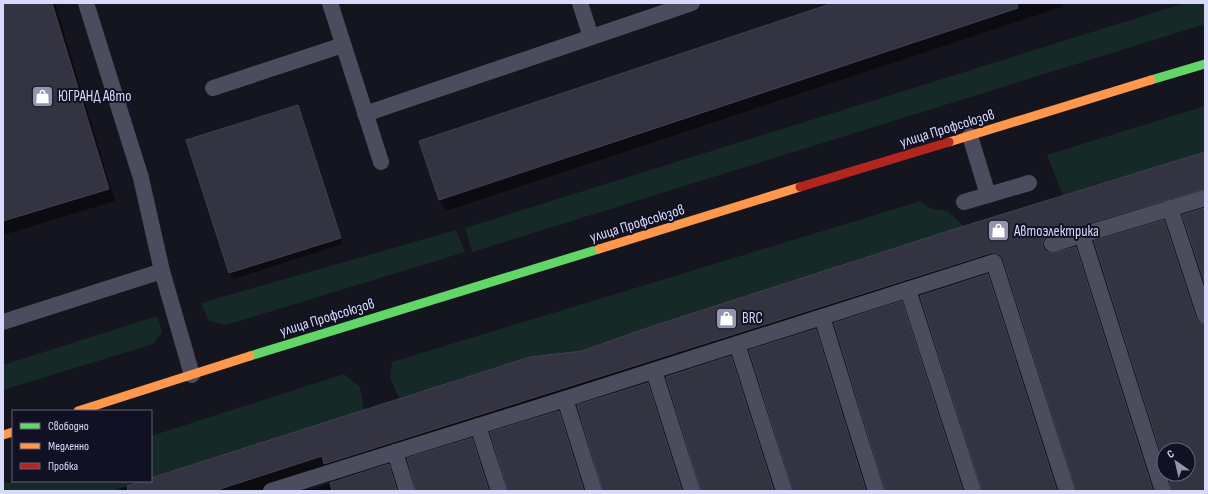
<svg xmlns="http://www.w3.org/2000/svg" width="1208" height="494" viewBox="0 0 1208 494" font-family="'Sofia Sans Condensed',sans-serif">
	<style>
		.green { fill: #152a27 }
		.shadow { fill: #0007 }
		.building { fill: #333341; stroke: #414152 }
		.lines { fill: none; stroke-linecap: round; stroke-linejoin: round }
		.lane { stroke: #4b4d5f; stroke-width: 16 }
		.fast { stroke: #63d668; stroke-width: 9 }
		.slow { stroke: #ff974d; stroke-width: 9 }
		.jam { stroke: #b3261e; stroke-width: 9 }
		.labels { text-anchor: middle; stroke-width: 4; stroke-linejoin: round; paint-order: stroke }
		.poi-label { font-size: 15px; fill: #d8d9fb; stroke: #111123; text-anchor: start }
		.street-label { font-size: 15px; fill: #d8d9fb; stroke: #111123 }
	</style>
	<rect width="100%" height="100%" fill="#15151f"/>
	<g class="green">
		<polygon points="1185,3 1205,3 1205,24 472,252 465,228"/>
		<polygon points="1205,106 1205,152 1063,195 1047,155"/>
		<polygon points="921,201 931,209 947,211 964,226 650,327 582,351 530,357 399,398 390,378 392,362"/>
		<polygon points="456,230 465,252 226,325 209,321 201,303"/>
		<polygon points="157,316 162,332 153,344 3,390 3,365"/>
		<polygon points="344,374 360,387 364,410 151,478 151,436"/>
		<polygon points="13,481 142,481 111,491 3,491 3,484"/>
	</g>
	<g class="shadow">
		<polygon points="3,3 55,3 115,201 3,235"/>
		<polygon points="837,3 1061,3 1062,7 446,211 440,200"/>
		<polygon points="298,106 301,112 343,244 233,279 230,273 188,141"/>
		<polygon points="1205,153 1205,195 1048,244 1046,249 1046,252 1050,254 1075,248 1079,254 1154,491 1077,491 1005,261 1000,259 267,491 115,491 582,352"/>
		<polygon points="1164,221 1167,228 1198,323 1205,325 1205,491 1173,491 1169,474 1188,474 1188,450 1164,450 1164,459"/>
		<polygon points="987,275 991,281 1058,491 983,491"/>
		<polygon points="901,303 905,309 964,491 886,491"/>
		<polygon points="815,330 819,336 867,491 794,491"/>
		<polygon points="730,357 734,363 775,491 702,491"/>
		<polygon points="647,384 651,390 683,491 604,491"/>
		<polygon points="558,412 562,418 585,491 509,491"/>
		<polygon points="471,439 475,445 490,491 417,491"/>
		<polygon points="388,465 392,471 398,491 306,491"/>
	</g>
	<g class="building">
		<polygon points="3,3 52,3 109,189 3,221"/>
		<polygon points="833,3 1017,3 1018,8 439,200 419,141"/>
		<polygon points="298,105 341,238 229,273 186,140"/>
		<polygon points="1205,152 1205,189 1049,235 1045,238 1043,242 1043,247 1045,251 1050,253 1076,247 1153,491 1076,491 1003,259 1000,255 996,253 991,253 324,464 322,456 214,491 128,491 127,486 142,481 151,481 151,478 530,357 582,351 650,327 964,226"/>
		<polygon points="1205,208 1205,284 1182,215"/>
		<polygon points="1164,220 1196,318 1199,322 1205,324 1205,491 1172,491 1168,474 1188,474 1188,450 1164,450 1164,463 1094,241"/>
		<polygon points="988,274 1057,491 982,491 920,296"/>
		<polygon points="902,301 963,491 885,491 834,323"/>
		<polygon points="816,329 866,491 793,491 749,350"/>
		<polygon points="731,356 774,491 701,491 666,377"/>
		<polygon points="648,383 682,491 603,491 577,405"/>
		<polygon points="559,411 584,491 508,491 490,432"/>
		<polygon points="472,438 489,491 416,491 407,458"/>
		<polygon points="389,464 397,491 332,491 330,483"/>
	</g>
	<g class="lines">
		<g class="lane">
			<polyline points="86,3 141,178 162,271 192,375"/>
			<polyline points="330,3 381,162"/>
			<polyline points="580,3 591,37"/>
			<polyline points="213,88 343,45"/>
			<polyline points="365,114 692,3"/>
			<polyline points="970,136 988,195"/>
			<polyline points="964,202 1029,183"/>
			<polyline points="1170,208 1205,315"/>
			<polyline points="1082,235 1163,491"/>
			<polyline points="1052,244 1205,198"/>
			<polyline points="908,290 973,491"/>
			<polyline points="822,317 876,491"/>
			<polyline points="3,322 162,271"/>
			<polyline points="737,344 784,491"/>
			<polyline points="654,371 692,491"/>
			<polyline points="565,399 594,491"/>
			<polyline points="478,426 499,491"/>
			<polyline points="395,452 407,491"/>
			<polyline points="271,491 565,399 994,262 1067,491"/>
		</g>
		<g class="fast">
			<polyline points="1151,80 1205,64"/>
			<polyline points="250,356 599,249"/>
		</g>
		<g class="slow">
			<polyline points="949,142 1151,80"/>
			<polyline points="599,249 800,187"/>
			<polyline points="78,411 250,356"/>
			<polyline points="3,435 13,432"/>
		</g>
		<polyline class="jam" points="800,187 949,142"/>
	</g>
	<defs>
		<symbol id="shop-square" viewBox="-11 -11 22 22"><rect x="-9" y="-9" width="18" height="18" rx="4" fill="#9494ae" stroke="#111123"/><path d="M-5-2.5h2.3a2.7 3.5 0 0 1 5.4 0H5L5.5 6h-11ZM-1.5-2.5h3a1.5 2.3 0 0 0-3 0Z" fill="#fff"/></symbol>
	</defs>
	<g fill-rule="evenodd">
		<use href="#shop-square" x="30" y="84" width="25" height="25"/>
		<use href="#shop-square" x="986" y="218" width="25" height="25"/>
		<use href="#shop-square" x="714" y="306" width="25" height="25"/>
	</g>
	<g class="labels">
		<g class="poi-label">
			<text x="58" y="101">ЮГРАНД Авто</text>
			<text x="1014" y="236">Автоэлектрика</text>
			<text x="742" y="323">BRC</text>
		</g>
		<g class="street-label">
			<text transform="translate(947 128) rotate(-17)" y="5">улица Профсоюзов</text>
			<text transform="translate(637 223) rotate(-17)" y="5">улица Профсоюзов</text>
			<text transform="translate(327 317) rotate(-17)" y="5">улица Профсоюзов</text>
		</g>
	</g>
	<rect width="1208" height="494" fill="none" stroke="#d8d9fb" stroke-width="8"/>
	<rect x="12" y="410" width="140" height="72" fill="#111123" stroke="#616179"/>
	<rect x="20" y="423" width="20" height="6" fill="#63d668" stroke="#616179"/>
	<text x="48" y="430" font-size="12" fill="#d8d9fb">Свободно</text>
	<rect x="20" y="443" width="20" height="6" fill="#ff974d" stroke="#616179"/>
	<text x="48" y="450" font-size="12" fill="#d8d9fb">Медленно</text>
	<rect x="20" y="463" width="20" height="6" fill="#b3261e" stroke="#616179"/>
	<text x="48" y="470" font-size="12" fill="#d8d9fb">Пробка</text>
	<g transform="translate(1176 462) rotate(326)"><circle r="19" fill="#111123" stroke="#616179"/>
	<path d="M0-3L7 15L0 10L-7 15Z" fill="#9494ae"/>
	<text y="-6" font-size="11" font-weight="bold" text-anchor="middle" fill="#d8d9fb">С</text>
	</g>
</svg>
